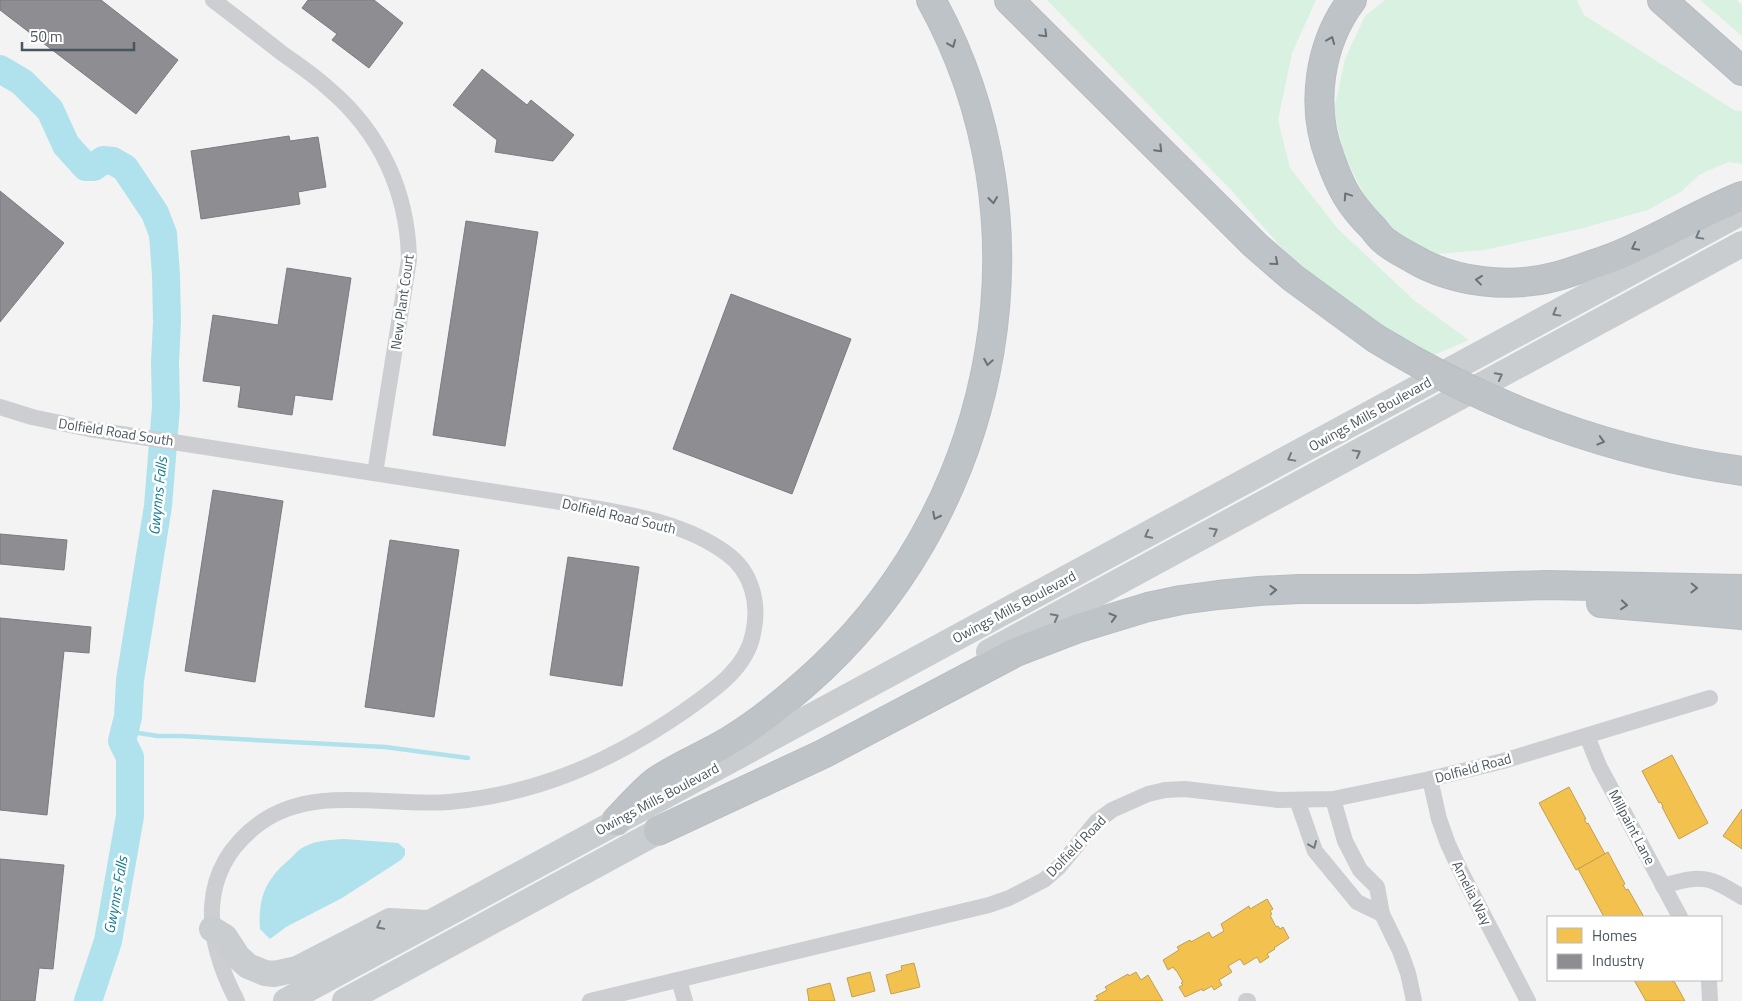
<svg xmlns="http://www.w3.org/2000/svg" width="1742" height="1001" viewBox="0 0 1742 1001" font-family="'Titillium Web',sans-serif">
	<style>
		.green { fill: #d9f1e1 }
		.water { fill: #afe2ed }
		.homes { fill: #f2c14e; stroke: #c0a153 }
		.industry { fill: #8d8d92; stroke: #797c83 }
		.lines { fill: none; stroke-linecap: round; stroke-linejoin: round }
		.stream { stroke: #afe2ed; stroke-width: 4.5 }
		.river { stroke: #afe2ed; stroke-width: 28 }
		.highway-casing { stroke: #b8bdc2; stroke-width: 30 }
		.street { stroke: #ccced1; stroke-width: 16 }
		.primary { stroke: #c9cdcf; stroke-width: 26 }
		.highway { stroke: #bec3c7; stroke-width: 28 }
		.highway-bridge-casing { stroke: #b8bdc2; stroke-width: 30; stroke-linecap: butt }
		.highway-bridge { stroke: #bec3c7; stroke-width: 28 }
		.oneway { stroke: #677179 }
		.oneway2 { stroke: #707a81 }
		.oneway3 { stroke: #717a81 }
		.labels { text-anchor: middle; stroke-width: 5; stroke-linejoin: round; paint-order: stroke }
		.street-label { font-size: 14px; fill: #4a565f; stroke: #fff }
		.water-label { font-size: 15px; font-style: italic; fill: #127d93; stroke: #fff }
	</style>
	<rect width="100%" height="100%" fill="#f3f3f3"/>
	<g class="green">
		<polygon points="1047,0 1316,0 1292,53 1278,120 1290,168 1338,229 1415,301 1469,340 1427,358 1303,272 1231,190"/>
		<polygon points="1385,0 1577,0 1584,15 1734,110 1742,111 1742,164 1728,162 1699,175 1682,191 1648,210 1579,229 1484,250 1437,254 1393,237 1367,200 1343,153 1334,109 1345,59 1365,16"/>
		<polygon points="1700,0 1737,0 1742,5 1742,36"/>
	</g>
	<path class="water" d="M 344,839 L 398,843 L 405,849 L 405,855 L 401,860 L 342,898 L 286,927 L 270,939 L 260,929 C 258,896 266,879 291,858 C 295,854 300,848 306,846 C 317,840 331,840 344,839 Z"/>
	<g class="homes">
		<polygon points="1672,755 1708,823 1679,839 1662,807 1663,807 1661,802 1659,803 1642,771"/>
		<polygon points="1569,787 1586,819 1584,819 1587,824 1588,823 1605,854 1576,870 1539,803"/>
		<polygon points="1742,809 1742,849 1723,836"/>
		<polygon points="1608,852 1625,884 1623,885 1626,890 1628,889 1644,917 1604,917 1578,869"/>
		<polygon points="1267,899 1273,909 1270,911 1272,914 1270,915 1276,927 1278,926 1280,929 1283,927 1289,938 1274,948 1275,949 1267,954 1269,957 1260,963 1257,957 1244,965 1240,959 1228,966 1232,972 1219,980 1222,985 1214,990 1212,986 1203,991 1202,989 1185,997 1179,987 1183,985 1181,983 1183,982 1176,970 1175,970 1173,967 1168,970 1163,960 1179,950 1177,947 1190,940 1191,942 1209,932 1212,938 1224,931 1221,924 1249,906 1250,909"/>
		<polygon points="914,963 920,987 891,994 886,975 902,970 901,966"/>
		<polygon points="870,972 875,991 852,997 847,978"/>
		<polygon points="1136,972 1141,980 1148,975 1163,1001 1094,1001 1098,999 1096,996 1107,990 1105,987 1128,974 1129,976"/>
		<polygon points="1634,980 1671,980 1672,982 1674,981 1685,1001 1646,1001"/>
		<polygon points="830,983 835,1001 809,1001 807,989"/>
	</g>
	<g class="industry">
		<polygon points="0,0 101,0 178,60 136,114 0,10"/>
		<polygon points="308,0 374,0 403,23 369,68 332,40 337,34 302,8"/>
		<polygon points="482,69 527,105 531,100 574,135 553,161 495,152 497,140 453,105"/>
		<polygon points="289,136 290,141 318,137 326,187 298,192 300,204 201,219 191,151"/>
		<polygon points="0,191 64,243 0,322"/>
		<polygon points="466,221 538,232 505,446 433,435"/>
		<polygon points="287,268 351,278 332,400 295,395 292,415 238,407 241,386 203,381 213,315 278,325"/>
		<polygon points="731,294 851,339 792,494 673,449"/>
		<polygon points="213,490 283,501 255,682 185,671"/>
		<polygon points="0,534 67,540 64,570 0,564"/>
		<polygon points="390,540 459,550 434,717 365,707"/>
		<polygon points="568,557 639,567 622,686 550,675"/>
		<polygon points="0,618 91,627 89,653 64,651 47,815 0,810"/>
		<polygon points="0,859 64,865 53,969 39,968 35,1001 0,1001"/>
	</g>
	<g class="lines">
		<polyline class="stream" points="125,731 158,736 181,736 385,747 468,758"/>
		<polyline class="river" points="0,69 22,82 50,110 66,145 86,167 94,167 103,160 113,161 125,168 155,213 163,234 166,275 167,322 165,363 166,407 158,506 130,680 128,717 122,741 130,757 130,816 108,941 88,1001"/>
		<defs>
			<g id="highway">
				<polyline points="1009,0 1255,245 1293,278 1375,338"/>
				<path d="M 1352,0 C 1319,44 1310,106 1330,158 C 1341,189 1350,205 1373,228 C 1377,233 1381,239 1386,242 C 1393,248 1403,253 1412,258 C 1454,283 1510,289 1558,276 C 1569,273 1580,269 1591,265 C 1600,262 1610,259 1619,255 C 1661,237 1700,213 1742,196"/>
				<polyline points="1662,0 1742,71"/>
				<path d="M 1555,425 C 1616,447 1678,462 1742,471"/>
				<polyline points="1601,603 1742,615"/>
				<path d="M 616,821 C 629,808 641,793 655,782 C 676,767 706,755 729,741 C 762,721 793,695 822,668 C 1002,498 1052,218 931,0"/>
				<polyline points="658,831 823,754 1016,652 1076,629 1148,607 1181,600 1218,595 1259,591 1299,589 1418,589 1546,585 1742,589"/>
			</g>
		</defs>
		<use href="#highway" class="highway-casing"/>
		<g class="street">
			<path d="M 213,0 C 237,18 260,36 283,54 C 299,65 315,76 329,89 C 381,133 408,193 409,260 L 375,473"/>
			<path d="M 0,407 L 32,417 L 89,429 L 567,503 C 620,513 681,520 726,553 C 752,571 760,604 753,634 C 746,670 711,692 683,712 C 610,762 538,794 449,802 C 387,807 314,784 260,823 C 196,870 204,938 237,1001"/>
			<polyline points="1587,736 1599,766 1680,917"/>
			<polyline points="1430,779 1439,819 1448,844 1461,872 1528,1001"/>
			<polyline points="1333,799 1345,841 1360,870 1377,887 1382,914 1400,951 1408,973 1414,1001"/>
			<polyline points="1297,800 1315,851 1357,902 1382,914"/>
			<path d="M 1663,886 C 1702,875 1707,875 1742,897"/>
			<polyline points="679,980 685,1001"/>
			<polyline points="1709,980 1710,1001"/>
			<polyline points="590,1001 989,905 1009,898 1044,880 1059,867 1096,822 1112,810 1148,794 1165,790 1185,789 1278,800 1333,799 1430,779 1503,761 1710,698"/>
			<polyline points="1246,1001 1248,1001"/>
		</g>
		<g class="primary">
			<polyline points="989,652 1742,244"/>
			<polyline points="212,929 225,937 238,957 248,966 265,973 274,974 297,969 390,921 427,923"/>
			<polyline points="286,1001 1742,212"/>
			<polyline points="345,1001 677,821"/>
		</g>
		<use href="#highway" class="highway"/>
		<defs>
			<path id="highway-bridge" d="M 1375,338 C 1432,373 1491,402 1555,425"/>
		</defs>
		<use href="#highway-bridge" class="highway-bridge-casing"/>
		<use href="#highway-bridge" class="highway-bridge"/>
	</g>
	<defs><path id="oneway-chevron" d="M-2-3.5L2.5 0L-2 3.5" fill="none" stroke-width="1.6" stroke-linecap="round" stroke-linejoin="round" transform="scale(1.25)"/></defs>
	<g class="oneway">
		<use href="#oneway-chevron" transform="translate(1044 34) rotate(45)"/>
		<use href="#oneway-chevron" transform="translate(1331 40) rotate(-68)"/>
		<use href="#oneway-chevron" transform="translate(952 44) rotate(68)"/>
		<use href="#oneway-chevron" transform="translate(1159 149) rotate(45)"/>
		<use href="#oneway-chevron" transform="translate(1347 196) rotate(-124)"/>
		<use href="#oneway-chevron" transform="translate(993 200) rotate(84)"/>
		<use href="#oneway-chevron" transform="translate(1635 247) rotate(153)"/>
		<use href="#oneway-chevron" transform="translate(1275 262) rotate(41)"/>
		<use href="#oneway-chevron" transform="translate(1479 280) rotate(-173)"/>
		<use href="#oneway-chevron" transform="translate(988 362) rotate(100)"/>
		<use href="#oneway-chevron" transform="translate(1601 441) rotate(16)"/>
		<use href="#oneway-chevron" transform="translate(936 516) rotate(117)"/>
		<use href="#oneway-chevron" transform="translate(1694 588) rotate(1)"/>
		<use href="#oneway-chevron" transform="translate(1273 590) rotate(-2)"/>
		<use href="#oneway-chevron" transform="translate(1624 605) rotate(5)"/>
		<use href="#oneway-chevron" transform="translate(1113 617) rotate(-16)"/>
	</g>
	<g class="oneway2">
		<use href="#oneway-chevron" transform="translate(1699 236) rotate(151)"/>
		<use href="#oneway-chevron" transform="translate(1556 313) rotate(151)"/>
		<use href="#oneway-chevron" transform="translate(1499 376) rotate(-28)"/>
		<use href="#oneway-chevron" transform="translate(1357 453) rotate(-29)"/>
		<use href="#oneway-chevron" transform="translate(1291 458) rotate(151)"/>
		<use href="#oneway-chevron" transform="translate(1214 531) rotate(-29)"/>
		<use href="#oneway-chevron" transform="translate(1148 535) rotate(152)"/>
		<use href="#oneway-chevron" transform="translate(1055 617) rotate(-28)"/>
		<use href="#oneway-chevron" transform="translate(380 926) rotate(152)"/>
	</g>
	<use class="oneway3" href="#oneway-chevron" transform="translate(1313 845) rotate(67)"/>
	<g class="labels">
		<g class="street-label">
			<text transform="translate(402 302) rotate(-82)" y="5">New Plant Court</text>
			<text transform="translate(1370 414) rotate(-29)" y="5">Owings Mills Boulevard</text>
			<text transform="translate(116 432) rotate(9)" y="5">Dolfield Road South</text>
			<text transform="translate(619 516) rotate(13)" y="5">Dolfield Road South</text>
			<text transform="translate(1014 607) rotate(-28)" y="5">Owings Mills Boulevard</text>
			<text transform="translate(1473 768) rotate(-15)" y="5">Dolfield Road</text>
			<text transform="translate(657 799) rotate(-28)" y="5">Owings Mills Boulevard</text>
			<text transform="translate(1632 827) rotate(62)" y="5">Millpaint Lane</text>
			<text transform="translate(1076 846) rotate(-46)" y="5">Dolfield Road</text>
			<text transform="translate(1472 893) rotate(63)" y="5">Amelia Way</text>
		</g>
		<g class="water-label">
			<text transform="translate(158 496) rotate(-84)" y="5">Gwynns Falls</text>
			<text transform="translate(116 895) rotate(-80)" y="5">Gwynns Falls</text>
		</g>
	</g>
	<rect x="1547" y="916" width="175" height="65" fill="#ffffff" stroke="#b7bbbf"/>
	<rect x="1557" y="928" width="25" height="15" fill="#f2c14e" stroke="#b7bbbf"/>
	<text x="1592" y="941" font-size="15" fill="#4a565f">Homes</text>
	<rect x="1557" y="954" width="25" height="15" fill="#8d8d92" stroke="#b7bbbf"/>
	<text x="1592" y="966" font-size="15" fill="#4a565f">Industry</text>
	<path d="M22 42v8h112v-8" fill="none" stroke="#4a565f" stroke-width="2.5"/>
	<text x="30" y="42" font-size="15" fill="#4a565f" stroke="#ffffff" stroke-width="4" paint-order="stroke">50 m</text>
</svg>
